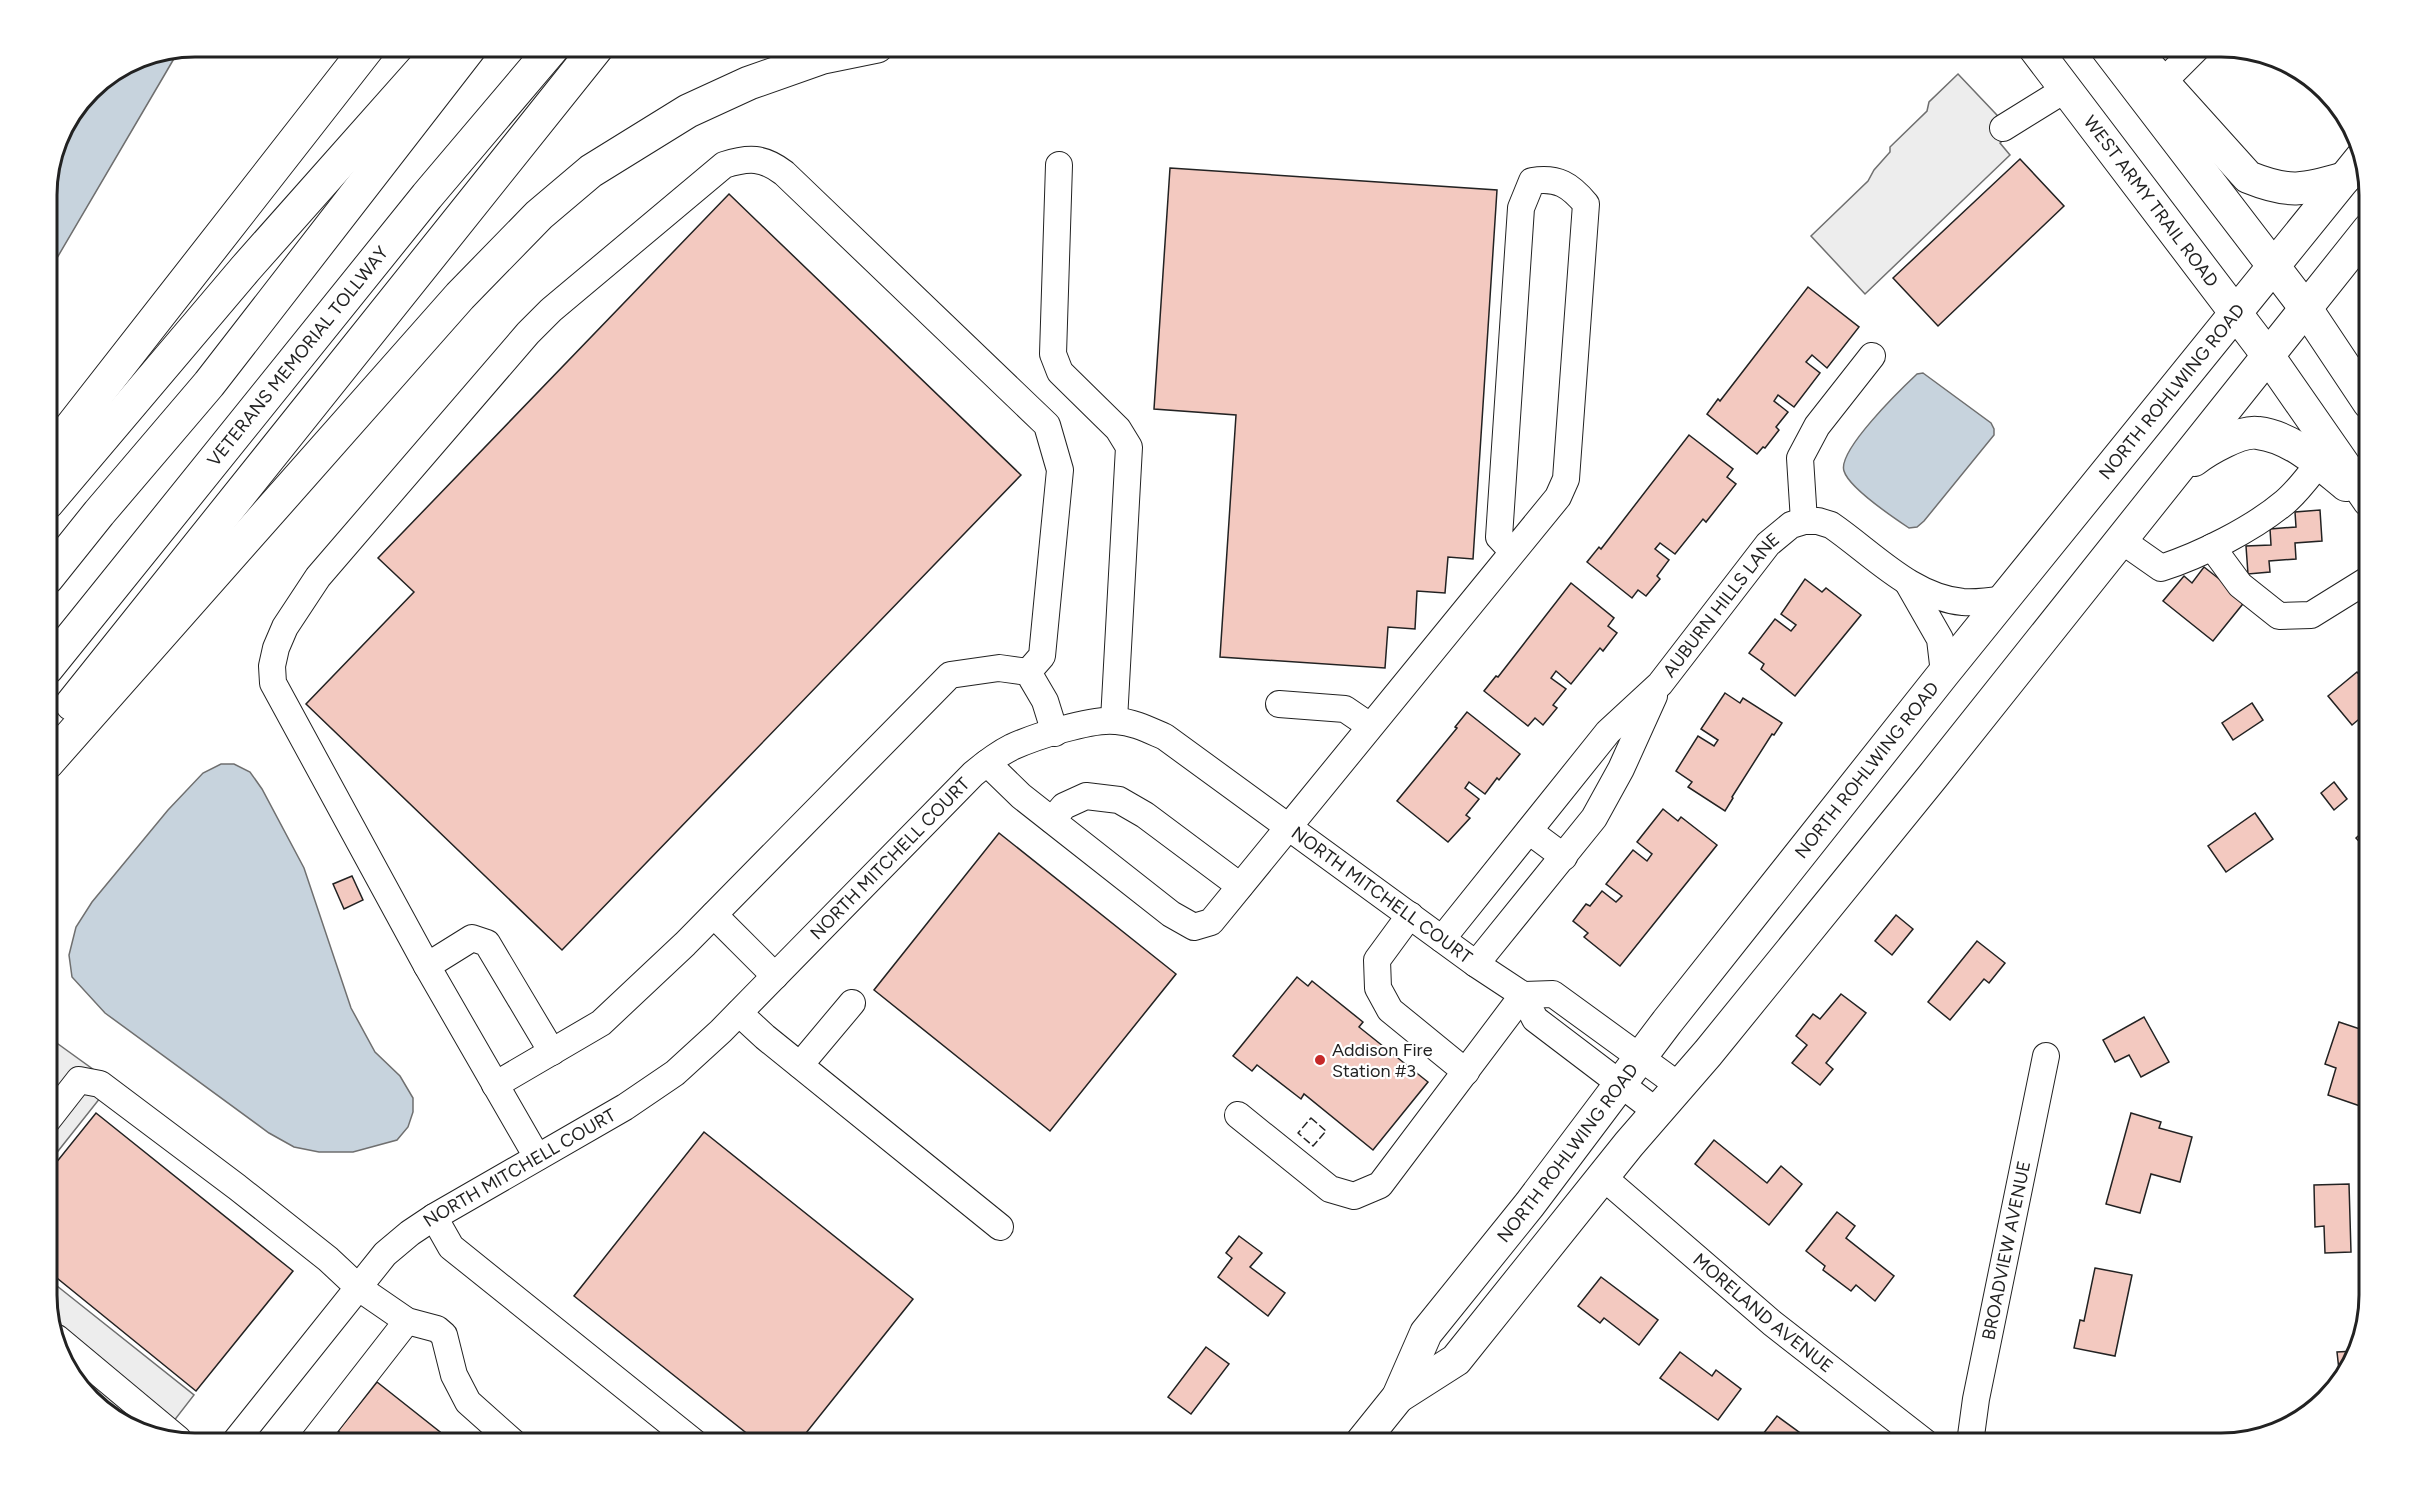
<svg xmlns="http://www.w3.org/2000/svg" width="2416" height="1490" viewBox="0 0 2416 1490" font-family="Figtree,sans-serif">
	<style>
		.parking { fill: #ededed; stroke: #6f6f6f; stroke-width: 1.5 }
		.water { fill: #c7d3dd; stroke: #6f6f6f; stroke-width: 1.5 }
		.building { fill: #f3c9c0; stroke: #222; stroke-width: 1.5 }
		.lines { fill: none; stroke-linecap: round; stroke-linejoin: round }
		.minor-casing { stroke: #222; stroke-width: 28 }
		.major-casing { stroke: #222; stroke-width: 34 }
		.highway-casing { stroke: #222; stroke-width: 35 }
		.minor { stroke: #fff; stroke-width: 26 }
		.major { stroke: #fff; stroke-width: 32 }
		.highway { stroke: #fff; stroke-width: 33 }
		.fence { stroke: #222; stroke-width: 1.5; stroke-dasharray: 8 3; stroke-linecap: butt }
		.poi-dot { fill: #c62828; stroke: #fff; stroke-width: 2 }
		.labels { text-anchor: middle; stroke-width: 4.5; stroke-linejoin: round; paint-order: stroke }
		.street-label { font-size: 18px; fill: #222; stroke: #fff }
		.poi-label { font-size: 18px; fill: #222; stroke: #fff; text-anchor: start }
		.rim { fill: none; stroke: #222; stroke-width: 3 }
	</style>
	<rect width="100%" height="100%" fill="#fff"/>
	<g class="parking">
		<polygon points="1958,74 2013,132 2000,143 2010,155 1865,294 1811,236 1868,181 1874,170 1890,152 1890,147 1927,111 1929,102"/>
		<polygon points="47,1036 112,1083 47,1165"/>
		<polygon points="47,1278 194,1395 163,1435 120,1423 67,1370 47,1305"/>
	</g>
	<g class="water">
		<polygon points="179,50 165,74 47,275 47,185 58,138 90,90 138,58"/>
		<path d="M 1923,373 L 1991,423 L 1994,429 L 1994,435 L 1924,521 L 1917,527 L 1909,528 C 1894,518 1849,488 1844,471 C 1837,451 1901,389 1917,374 Z"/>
		<polygon points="221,764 234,764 250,772 262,789 304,868 351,1008 375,1052 400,1076 413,1098 413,1112 408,1127 397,1140 353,1152 319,1152 294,1147 269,1133 105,1013 72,977 69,955 76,927 92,902 168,810 203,773"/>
	</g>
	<g class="building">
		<polygon points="2020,159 2064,206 1938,326 1893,278"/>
		<polygon points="1170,168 1497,190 1473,559 1448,557 1445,593 1417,591 1415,629 1388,627 1385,668 1220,657 1236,415 1154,409"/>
		<polygon points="729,194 1021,475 562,950 306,704 414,592 378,558"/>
		<polygon points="1808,287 1859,327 1827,368 1812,355 1806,362 1820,373 1794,407 1778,395 1774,401 1788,412 1776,427 1779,430 1765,448 1763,447 1757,454 1707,414 1718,399 1720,401"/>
		<polygon points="1689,435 1733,469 1727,477 1736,484 1706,522 1703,519 1675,554 1660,543 1655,549 1669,560 1657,576 1660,579 1646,596 1638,590 1632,598 1587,562 1599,547 1601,549"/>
		<polygon points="2320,510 2322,541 2295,543 2296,559 2269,561 2270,572 2248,574 2246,546 2271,545 2270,529 2296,527 2295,512"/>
		<polygon points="2204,567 2246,600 2213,641 2163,601 2184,576 2192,583"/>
		<polygon points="1805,579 1822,592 1826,588 1861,615 1795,696 1761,669 1764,664 1749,653 1775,619 1791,631 1796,625 1781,614"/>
		<polygon points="1571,583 1614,618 1608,626 1617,633 1603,651 1600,648 1571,684 1556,671 1551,678 1566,689 1553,705 1557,708 1543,725 1535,718 1528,726 1484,691 1496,676 1498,677"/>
		<polygon points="2357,672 2363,679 2369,674 2369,711 2352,725 2328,696"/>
		<polygon points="1725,693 1740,703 1743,698 1782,723 1774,735 1772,734 1732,797 1733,798 1725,811 1688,787 1692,782 1676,771 1698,736 1714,746 1718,740 1701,729"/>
		<polygon points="2252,703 2263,720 2233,740 2222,723"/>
		<polygon points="1467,712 1520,754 1499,780 1497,778 1485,794 1469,782 1465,788 1479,799 1466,815 1470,818 1448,842 1397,801 1457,728 1455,727"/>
		<polygon points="2334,782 2347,799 2334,810 2321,793"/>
		<polygon points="1663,809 1678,821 1681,817 1717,845 1620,966 1584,937 1588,933 1573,921 1586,904 1590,906 1602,891 1616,902 1622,896 1606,884 1633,850 1647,861 1652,854 1637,842"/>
		<polygon points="2255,813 2273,839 2226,872 2208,846"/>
		<polygon points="2368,827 2369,829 2369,852 2356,838"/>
		<polygon points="999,833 1176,974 1050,1131 874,990"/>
		<polygon points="352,876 363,900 344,909 333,884"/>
		<polygon points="1896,915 1913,929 1892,955 1875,941"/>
		<polygon points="1977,941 2005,963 1989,983 1984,979 1950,1020 1928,1002"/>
		<polygon points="1297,977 1308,986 1312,981 1363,1022 1359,1027 1428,1082 1373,1150 1304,1094 1301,1099 1257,1065 1252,1071 1233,1056"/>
		<polygon points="1841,994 1866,1013 1826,1063 1833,1069 1820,1085 1792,1063 1807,1045 1796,1036 1813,1014 1820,1019"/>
		<polygon points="2144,1017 2169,1062 2141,1077 2129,1055 2115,1062 2103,1040"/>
		<polygon points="2339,1022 2369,1032 2369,1088 2363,1107 2328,1095 2336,1068 2325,1064"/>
		<polygon points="96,1113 293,1271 196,1391 47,1270 47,1174"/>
		<polygon points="2131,1113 2161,1122 2159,1128 2192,1137 2180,1182 2151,1174 2140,1213 2106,1204"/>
		<polygon points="704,1132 913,1299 798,1443 759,1443 574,1296"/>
		<polygon points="1714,1140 1767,1183 1781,1166 1802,1184 1769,1225 1695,1164"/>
		<polygon points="2349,1184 2351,1252 2325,1253 2324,1226 2315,1227 2314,1185"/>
		<polygon points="1837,1212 1855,1226 1846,1238 1894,1276 1875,1301 1856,1285 1851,1291 1823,1270 1825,1266 1806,1251"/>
		<polygon points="1239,1236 1262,1253 1250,1267 1285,1293 1268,1316 1218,1277 1232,1258 1226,1253"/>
		<polygon points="2095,1268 2132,1275 2115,1356 2074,1348 2080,1320 2084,1321"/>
		<polygon points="1601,1277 1658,1320 1639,1345 1604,1318 1600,1323 1578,1306"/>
		<polygon points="1206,1347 1229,1364 1191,1414 1168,1397"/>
		<polygon points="2355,1351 2349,1370 2340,1379 2337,1352"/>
		<polygon points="1680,1352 1712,1376 1716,1370 1741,1389 1718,1420 1660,1378"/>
		<polygon points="377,1382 454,1443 354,1443 338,1431"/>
		<polygon points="1777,1416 1814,1443 1756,1443"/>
		<polygon points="2094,1433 2097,1443 2064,1443"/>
	</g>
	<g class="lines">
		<defs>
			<g id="minor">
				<polyline points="2163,82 2199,46"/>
				<polyline points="2003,128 2066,89"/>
				<polyline points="1059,165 1053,354 1060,372 1118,429 1129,447 1114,720"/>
				<polyline points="1804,521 1800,458 1817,426 1872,356"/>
				<path d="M 2121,540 L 2161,568 C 2201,555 2253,529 2285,502 C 2298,491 2308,477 2319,463"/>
				<polyline points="2212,547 2240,585 2279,616 2311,615 2369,579"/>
				<polyline points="1908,583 1940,639 1944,673"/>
				<polyline points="1279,704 1345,709 1370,726"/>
				<path d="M 987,763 L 1021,796 L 1171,914 L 1194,927 L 1211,922 L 1558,497 L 1566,479 L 1586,204 C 1570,185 1558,177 1532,181 L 1521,208 L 1499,537 L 1513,552"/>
				<polyline points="1052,820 1064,806 1086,796 1119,800 1145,815 1240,886"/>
				<polyline points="1529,831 1564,857"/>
				<polyline points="714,915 775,976"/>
				<polyline points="1410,915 1377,960 1378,988 1390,1010 1466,1072"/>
				<path id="s1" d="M 1442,939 L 1608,732 L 1660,684 L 1768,544 L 1791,525 L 1804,521 L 1818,521 L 1831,525 C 1872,553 1911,597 1963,602 C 1977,603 1991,601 2005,599"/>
				<polyline points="1476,964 1594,818 1621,769 1654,696"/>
				<polyline points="427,966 472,938 487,943 552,1052"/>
				<polyline points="1523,995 1553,994 1678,1085"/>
				<polyline points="739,1013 765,1037 1000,1227"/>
				<polyline points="800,1065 852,1003"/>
				<polyline points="495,1085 601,1023 685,944 950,675 999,668 1028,672 1045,701 1055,733"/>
				<polyline points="1238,1115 1330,1189 1354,1196 1380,1185 1523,995"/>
				<polyline points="47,1121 79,1080 100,1084 237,1187 328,1259 359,1288 407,1321 437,1329 444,1335 454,1375 468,1402 514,1443"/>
				<path d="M 537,1157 L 427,966 L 273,683 L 272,666 L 276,648 L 285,627 L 318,577 L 528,333 L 551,310 L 724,165 C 749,157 763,157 784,173 L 1047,425 L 1060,470 L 1042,656 L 1028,672"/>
				<path id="s2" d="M 1603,1177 L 1772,1323 L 1926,1443"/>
				<polyline points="434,1217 451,1247 695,1443"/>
				<polyline points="57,1338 178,1439"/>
				<path id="s3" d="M 234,1443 L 385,1254 L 410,1233 L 434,1217 L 625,1107 L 675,1073 L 721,1031 L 973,774 C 985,764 998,754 1012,747 C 1034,737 1092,718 1116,721 C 1134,722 1149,730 1165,737 L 1476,964 L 1523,995 L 1535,1019 L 1656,1111"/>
				<polyline points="312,1443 407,1321"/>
				<path id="s4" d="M 1970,1443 L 1976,1399 L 2046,1056"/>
			</g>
			<g id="major">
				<path id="s5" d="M 2033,46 L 2269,357 L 2369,501"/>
				<polyline points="2105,46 2307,310 2369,403"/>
				<path d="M 2130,46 L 2248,177 C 2290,194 2303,190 2345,178"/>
				<path d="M 2194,460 C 2207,450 2241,430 2258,433 C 2292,437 2320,464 2346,485"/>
				<polyline points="1398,1397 1456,1360 1629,1144 1708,1053 1933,776 2369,229"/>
				<path id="s6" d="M 1361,1443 L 1398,1397 L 1426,1333 L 1530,1204 L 1667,1022 L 1944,673 L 2361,158"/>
			</g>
			<g id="highway">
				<polyline points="47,458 369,46"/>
				<polyline points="47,503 246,268 443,46"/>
				<polyline points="47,578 99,513 209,384 471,46"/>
				<path id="s7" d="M 47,668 L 427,196 L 554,46"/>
				<polyline points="72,704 598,46"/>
				<polyline points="47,763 460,296 539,215 591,171 688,111 749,83 823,57 877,46"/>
			</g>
		</defs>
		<use href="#minor" class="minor-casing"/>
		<use href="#major" class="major-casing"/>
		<use href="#highway" class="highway-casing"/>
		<use href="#minor" class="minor"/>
		<use href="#major" class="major"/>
		<use href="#highway" class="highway"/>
		<polygon class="fence" points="1311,1118 1326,1131 1313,1146 1298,1133"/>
	</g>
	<circle class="poi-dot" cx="1320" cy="1060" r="6"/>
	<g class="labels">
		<g class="street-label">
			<text dy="6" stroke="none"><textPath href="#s5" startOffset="195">WEST ARMY TRAIL ROAD</textPath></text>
			<text dy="6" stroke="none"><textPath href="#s7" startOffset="400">VETERANS MEMORIAL TOLLWAY</textPath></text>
			<text dy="6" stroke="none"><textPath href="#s6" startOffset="1330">NORTH ROHLWING ROAD</textPath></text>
			<text dy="6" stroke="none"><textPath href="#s1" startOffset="436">AUBURN HILLS LANE</textPath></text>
			<text dy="6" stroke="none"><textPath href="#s6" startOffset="844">NORTH ROHLWING ROAD</textPath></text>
			<text dy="6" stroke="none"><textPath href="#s3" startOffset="888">NORTH MITCHELL COURT</textPath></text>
			<text dy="6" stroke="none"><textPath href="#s3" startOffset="1482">NORTH MITCHELL COURT</textPath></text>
			<text dy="6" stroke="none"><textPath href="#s6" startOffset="358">NORTH ROHLWING ROAD</textPath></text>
			<text dy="6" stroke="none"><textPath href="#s3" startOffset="402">NORTH MITCHELL COURT</textPath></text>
			<text dy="6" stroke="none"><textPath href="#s4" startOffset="196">BROADVIEW AVENUE</textPath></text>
			<text dy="6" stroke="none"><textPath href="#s2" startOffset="210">MORELAND AVENUE</textPath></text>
		</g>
		<g class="poi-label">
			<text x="1332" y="1056">Addison Fire<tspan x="1332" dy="21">Station #3</tspan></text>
		</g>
	</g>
	<path d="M0 0H2416V1490H0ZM195 57H2221A138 138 0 0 1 2359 195V1295A138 138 0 0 1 2221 1433H195A138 138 0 0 1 57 1295V195A138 138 0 0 1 195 57Z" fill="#fff" fill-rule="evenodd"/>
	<path class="rim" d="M195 57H2221A138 138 0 0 1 2359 195V1295A138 138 0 0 1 2221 1433H195A138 138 0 0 1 57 1295V195A138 138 0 0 1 195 57Z"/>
</svg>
